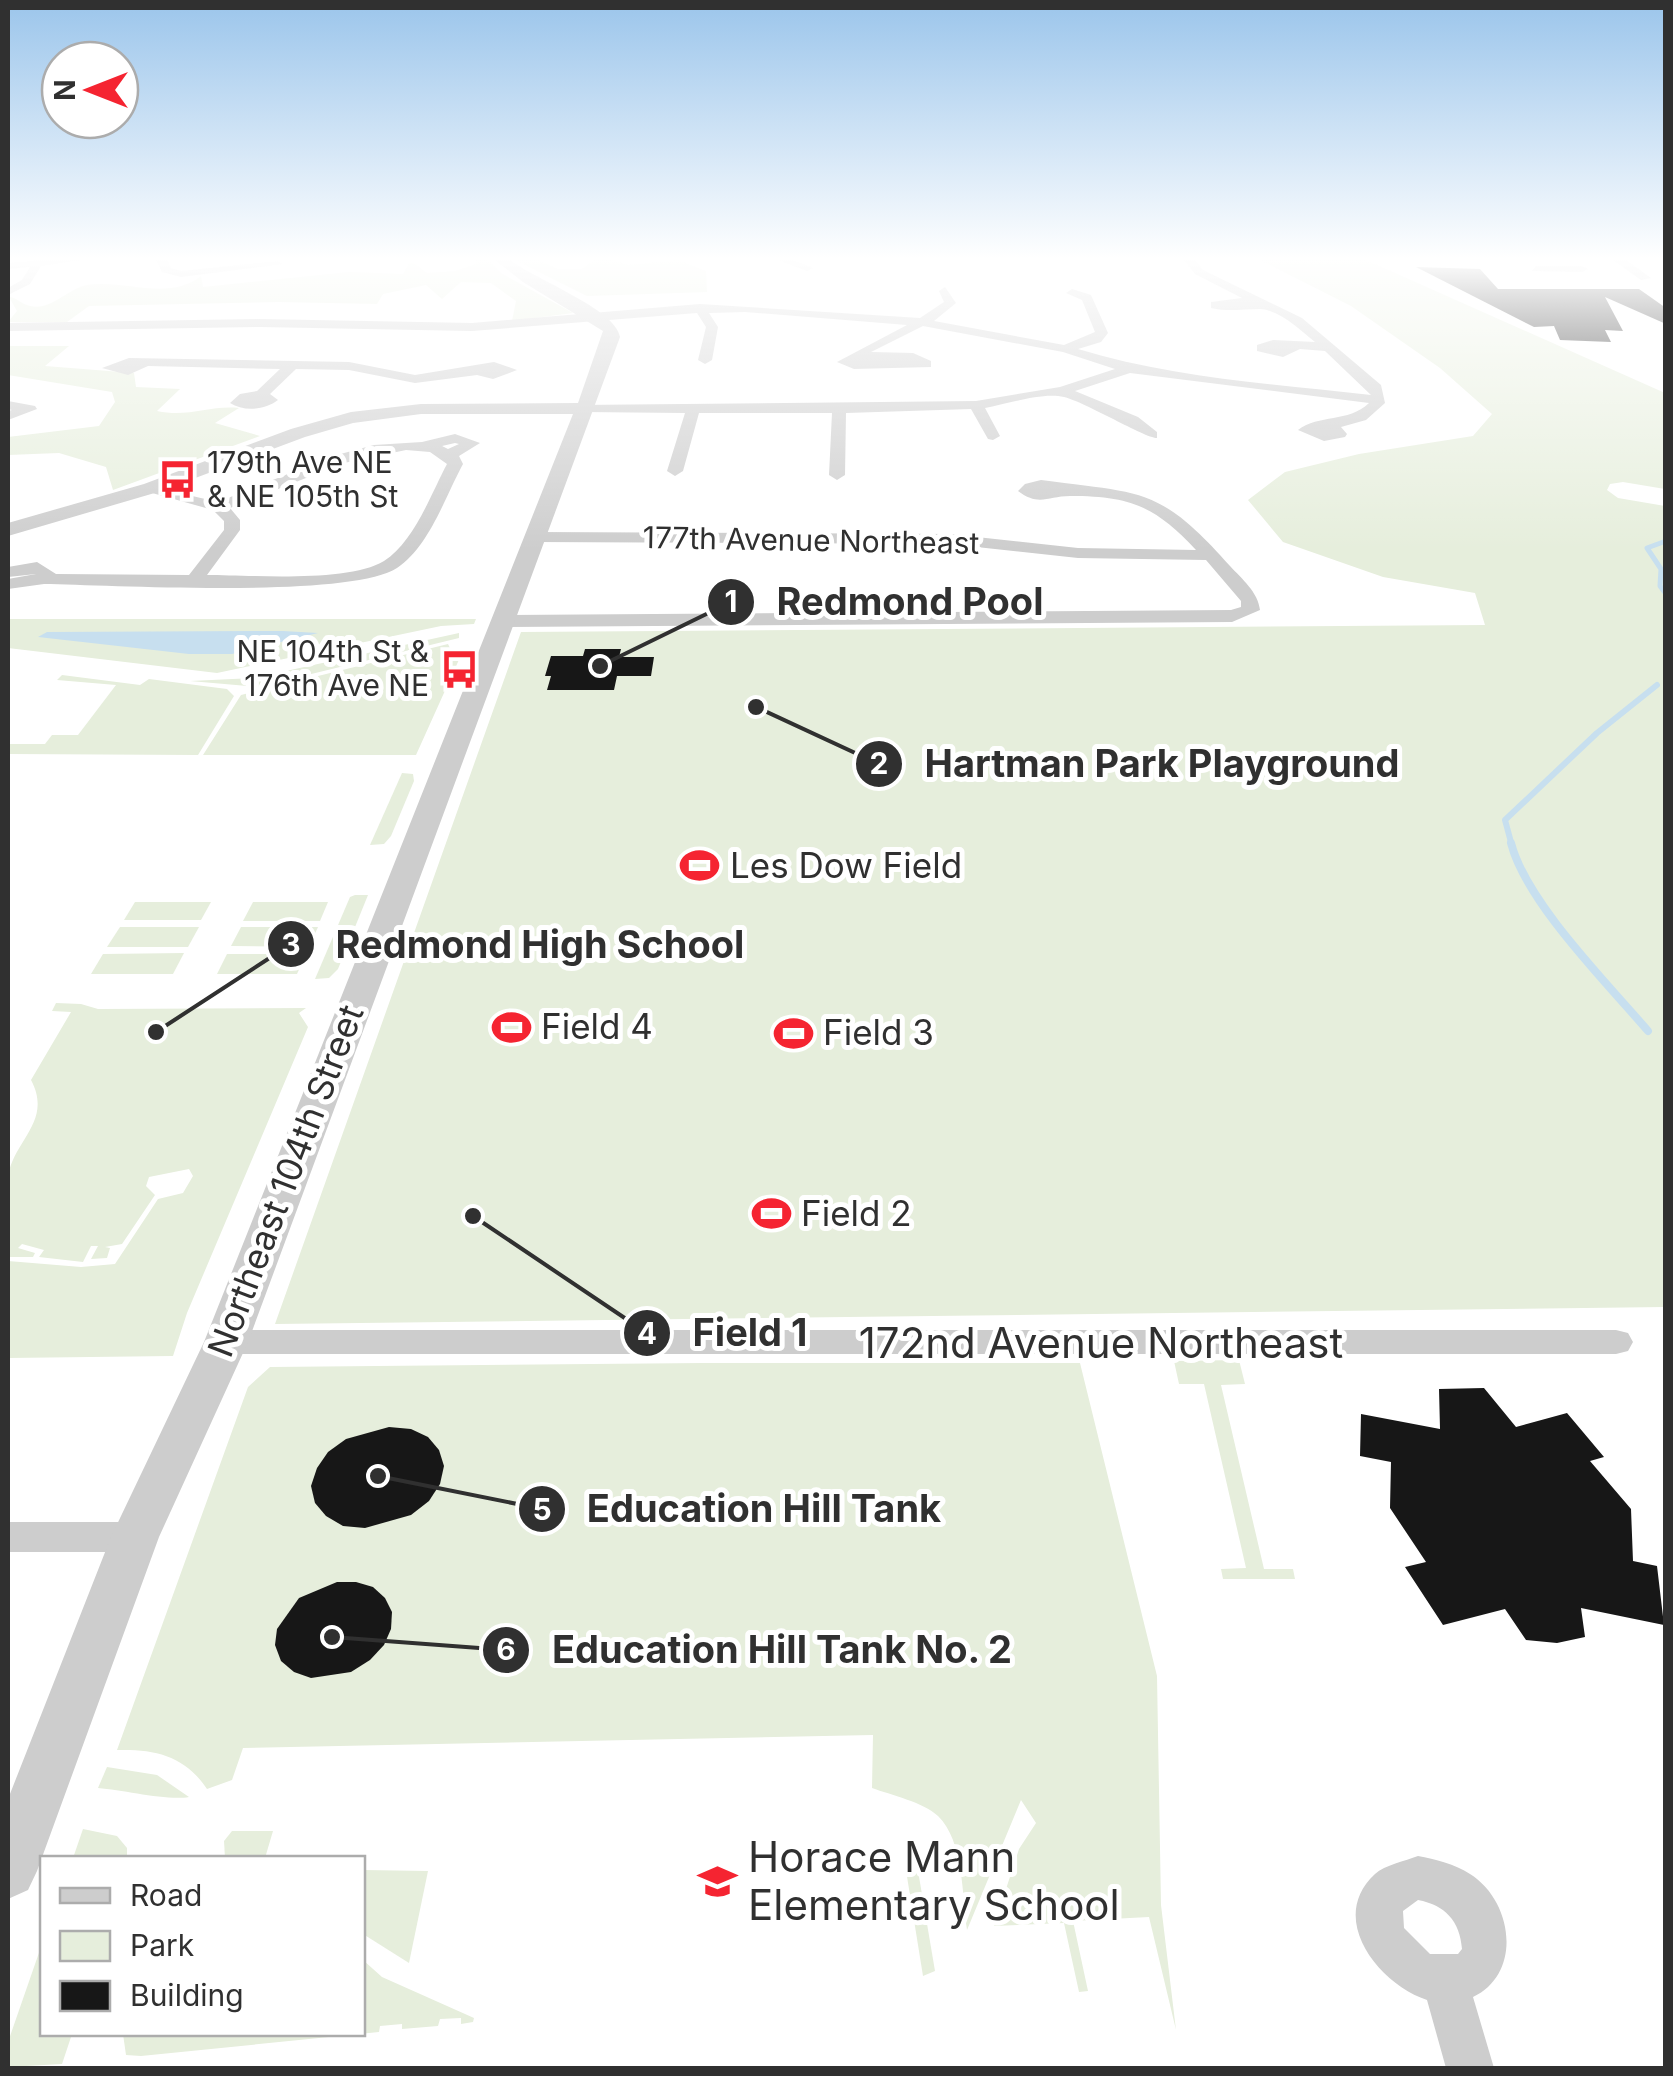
<svg xmlns="http://www.w3.org/2000/svg" width="1673" height="2076" viewBox="0 0 1673 2076" font-family="Inter,sans-serif">
	<style>
		.green { fill: #e6eedc }
		.water { fill: #c7dfef }
		.lines { fill: none; stroke-linecap: round; stroke-linejoin: round }
		.stream-far2 { stroke: #c7dfef; stroke-width: 5 }
		.stream-far1 { stroke: #c7dfef; stroke-width: 6 }
		.stream { stroke: #c7dfef; stroke-width: 8 }
		.building { fill: #171717 }
		.minor { fill: #cdcdcd; fill-rule: evenodd }
		.tertiary { fill: #cdcdcd; fill-rule: evenodd }
		.labels { text-anchor: middle; stroke-width: 10; stroke-linejoin: round; paint-order: stroke }
		.far-poi-label { font-size: 30px; fill: #303030; stroke: #fff; text-anchor: start }
		.far-street-label { font-size: 30px; fill: #303030; stroke: #fff }
		.poi-label { font-size: 35px; fill: #303030; stroke: #fff; text-anchor: start }
		.street-label { font-size: 35px; fill: #303030; stroke: #fff }
		.near-street-label { font-size: 42px; fill: #303030; stroke: #fff }
		.near-poi-label { font-size: 42px; fill: #303030; stroke: #fff; text-anchor: start }
		.leader { fill: none; stroke: #303030; stroke-width: 4 }
		.callout-dot { fill: #303030; stroke: #fff; stroke-width: 4 }
		.mark-label { font-size: 30px; text-anchor: middle; font-weight: bold; fill: #fff }
		.callout-label { font-size: 38px; text-anchor: middle; font-weight: bold; fill: #303030; stroke: #fff; stroke-width: 10; stroke-linejoin: round; paint-order: stroke }
	</style>
	<rect width="100%" height="100%" fill="#fff"/>
	<g class="green">
		<path d="M 476,260 L 488,260 L 501,273 L 573,313 L 512,321 L 516,301 L 491,283 L 461,282 L 442,299 L 426,285 L 383,294 L 377,304 L 279,302 L 89,306 L 67,322 L 8,322 L 17,311 L 9,297 C 18,298 21,304 30,306 C 51,311 69,288 87,285 C 125,279 168,302 201,276 L 203,287 L 349,272 L 403,274 L 409,263 L 414,263 L 427,273 L 455,271 L 476,264 Z"/>
		<polygon points="515,260 538,260 558,269 582,269 594,260 613,260 628,265 678,260 706,271 707,292 587,296"/>
		<polygon points="1260,260 1366,260 1665,393 1665,489 1623,482 1610,484 1607,490 1618,498 1665,506 1665,1307 275,1324 521,632 1485,625 1475,593 1383,577 1283,542 1248,500 1285,472 1359,454 1473,436 1492,414 1440,368 1351,306"/>
		<path d="M 8,346 L 69,346 L 45,366 L 134,373 L 136,387 L 180,389 L 157,411 C 188,418 210,405 239,408 L 215,423 L 260,436 L 113,490 L 106,467 L 59,453 L 8,455 L 8,437 L 99,426 L 115,402 L 112,392 L 8,375 Z"/>
		<polygon points="8,619 476,619 474,624 441,626 217,673 8,648"/>
		<polygon points="459,633 459,638 258,687 190,681 254,678"/>
		<polygon points="448,644 451,650 462,653 416,755 203,755 241,695"/>
		<polygon points="62,675 140,685 149,679 227,689 234,696 198,755 8,754 8,744 45,744 52,735 78,735 116,685 57,680"/>
		<polygon points="402,773 413,774 414,781 391,836 384,844 370,845"/>
		<polygon points="355,895 368,895 338,969 329,978 315,979 350,897"/>
		<polygon points="135,902 211,902 201,920 124,920"/>
		<polygon points="253,902 328,902 320,921 243,921"/>
		<polygon points="120,927 199,927 188,947 107,947"/>
		<polygon points="241,927 318,927 309,947 231,946"/>
		<polygon points="184,953 173,974 91,974 103,954"/>
		<polygon points="227,954 306,954 297,974 217,974"/>
		<path d="M 56,1003 L 81,1004 L 98,1009 L 306,1008 L 299,1013 L 308,1027 L 187,1313 L 173,1356 L 8,1358 L 8,1261 L 81,1267 L 115,1264 L 158,1199 L 183,1193 L 193,1176 L 189,1169 L 149,1177 L 146,1186 L 155,1195 L 122,1244 L 105,1247 L 110,1248 L 107,1258 L 91,1259 L 98,1246 L 91,1246 L 83,1262 L 39,1257 L 44,1250 L 22,1244 L 18,1248 L 35,1253 L 33,1257 L 8,1257 C 7,1231 3,1201 8,1176 C 14,1140 53,1121 31,1080 L 71,1012 L 52,1011 Z"/>
		<polygon points="1239,1360 1245,1384 1221,1385 1264,1569 1293,1569 1295,1579 1223,1579 1221,1569 1246,1568 1204,1384 1179,1384 1174,1361"/>
		<path d="M 703,1363 L 1080,1363 L 1157,1676 L 1161,1905 L 1176,2030 L 1149,1917 L 1073,1921 L 1088,1991 L 1079,1992 L 1064,1923 L 994,1926 L 1019,1849 L 1036,1823 L 1021,1800 L 967,1930 C 962,1896 964,1841 938,1816 C 923,1802 891,1795 872,1788 L 873,1735 L 243,1748 L 232,1780 L 207,1789 C 185,1756 156,1749 117,1750 L 248,1387 L 270,1367 Z"/>
		<path d="M 107,1767 L 157,1775 L 189,1797 C 167,1801 124,1790 98,1788 Z"/>
		<polygon points="83,1829 117,1836 127,1848 127,1858 73,1858"/>
		<polygon points="232,1831 273,1831 265,1858 225,1858 224,1841"/>
		<polygon points="904,1858 916,1859 935,1971 923,1976"/>
		<polygon points="363,1870 428,1871 409,1963 363,1934"/>
		<polygon points="42,1944 42,2034 72,2034 62,2064 8,2067 8,2042"/>
		<polygon points="363,1960 382,1977 474,2018 473,2022 461,2024 461,2018 440,2019 438,2026 402,2029 402,2024 380,2026 379,2032 141,2056 126,2055 123,2034 362,2034"/>
	</g>
	<polygon class="water" points="47,632 283,631 318,633 232,654 189,654 38,637"/>
	<g class="lines">
		<polyline class="stream-far2" points="1666,541 1647,548 1661,569 1660,586 1666,594"/>
		<polyline class="stream-far1" points="1512,846 1505,820 1597,733 1657,685"/>
		<path class="stream" d="M 1511,843 C 1526,902 1607,983 1648,1031"/>
	</g>
	<g class="building">
		<polygon points="1416,267 1480,269 1498,289 1639,289 1666,308 1666,324 1605,297 1623,331 1605,330 1611,342 1560,340 1554,326 1534,327"/>
		<polygon points="585,649 621,649 619,657 654,657 651,676 617,676 614,690 547,690 551,676 545,676 551,656 583,656"/>
		<polygon points="1484,1388 1516,1427 1567,1413 1604,1457 1590,1461 1631,1509 1633,1561 1657,1566 1664,1625 1581,1608 1585,1637 1557,1643 1526,1640 1505,1609 1443,1625 1405,1567 1426,1562 1390,1508 1391,1462 1360,1456 1361,1414 1440,1429 1439,1389"/>
		<polygon points="389,1427 411,1429 428,1437 439,1450 444,1466 440,1484 429,1501 411,1515 365,1528 343,1526 326,1516 315,1503 311,1486 317,1468 328,1452 346,1439"/>
		<polygon points="337,1582 356,1582 373,1587 385,1598 392,1612 391,1629 384,1645 370,1660 351,1672 311,1678 294,1672 281,1661 275,1645 277,1629 299,1598"/>
	</g>
	<g class="lines">
		<g class="minor">
			<polygon points="38,260 82,260 41,266 30,284 8,295 8,288 22,280 30,267 8,269 8,263"/>
			<polygon points="156,260 167,260 171,268 181,271 277,261 283,264 181,277 162,272"/>
			<polygon points="778,260 793,260 813,268 807,271"/>
			<path d="M 1184,260 L 1195,260 L 1203,270 L 1302,318 L 1381,385 L 1385,403 L 1366,420 L 1341,427 L 1347,434 L 1345,437 L 1324,441 L 1298,430 C 1319,414 1348,423 1369,403 L 1130,373 L 1075,391 L 1138,417 L 1157,432 L 1157,438 C 1147,439 1085,402 1064,397 C 1042,392 1007,404 985,408 L 1000,436 L 993,440 L 988,439 L 971,409 L 846,413 L 845,475 L 837,480 L 829,475 L 832,413 L 699,413 L 683,471 L 675,476 L 667,471 L 685,413 L 584,412 L 579,411 L 579,405 L 976,401 L 1060,387 L 1115,369 L 1063,352 L 923,326 L 871,352 L 913,353 L 931,361 L 931,367 L 854,369 L 837,362 L 907,325 L 745,312 L 709,313 L 718,327 L 712,360 L 705,364 L 698,360 L 706,327 L 697,313 L 472,331 L 260,327 L 8,331 L 8,323 L 260,319 L 472,323 L 700,304 L 920,318 L 944,302 L 939,291 L 945,287 L 956,303 L 934,321 L 1064,345 L 1095,332 L 1082,300 L 1066,293 L 1072,289 L 1091,295 L 1108,333 L 1101,342 L 1078,349 C 1173,378 1273,384 1371,395 L 1325,351 L 1300,349 L 1283,357 L 1257,351 L 1257,345 L 1273,340 L 1315,342 C 1300,330 1280,310 1260,309 C 1242,309 1229,312 1211,308 L 1211,302 L 1242,298 L 1195,274 Z"/>
			<polygon points="1613,260 1626,260 1651,278 1641,280"/>
			<polygon points="1536,266 1582,266 1588,269 1582,272 1532,271"/>
			<path d="M 129,358 L 349,362 L 415,375 L 494,362 L 517,370 L 493,379 L 477,375 L 415,383 L 349,370 L 296,369 L 270,394 L 278,400 C 265,410 244,412 230,403 L 240,394 L 257,391 L 280,369 L 148,366 L 128,375 L 102,368 Z"/>
			<polygon points="8,401 35,406 37,409 8,420 8,411 12,410 8,409"/>
			<path d="M 455,434 L 480,443 L 459,456 L 463,464 C 445,497 429,547 397,568 C 349,599 112,585 44,584 L 8,589 L 8,579 L 36,574 L 8,577 L 8,567 L 37,562 L 56,574 L 189,575 L 224,530 L 224,521 L 213,510 L 145,491 L 145,485 L 218,502 L 333,456 L 374,445 L 422,442 ZM 455,443 L 459,444 L 448,449 L 442,446 ZM 406,450 L 430,452 L 447,464 C 431,494 414,542 384,561 C 348,583 250,575 207,575 L 240,530 L 240,520 L 230,508 L 344,463 Z"/>
			<path d="M 1041,480 C 1142,494 1158,485 1230,566 C 1242,579 1258,592 1260,610 L 1232,622 L 501,627 L 492,621 L 501,615 L 1231,610 L 1241,607 L 1241,601 L 1206,560 L 1078,558 L 949,544 L 534,542 L 526,537 L 534,532 L 949,534 L 1078,548 L 1196,550 C 1155,506 1130,496 1070,496 C 1048,496 1039,507 1018,491 L 1025,484 Z"/>
			<polygon points="226,1330 1616,1330 1628,1333 1633,1342 1628,1351 1616,1354 226,1354 214,1351 209,1342 214,1333"/>
			<polygon points="8,1522 135,1522 148,1526 154,1537 148,1548 135,1552 8,1552"/>
			<path d="M 1418,1856 C 1435,1859 1455,1864 1470,1874 C 1513,1901 1523,1973 1473,1997 L 1494,2068 L 1446,2068 L 1427,2000 C 1380,1985 1326,1919 1375,1874 C 1385,1865 1405,1861 1418,1856 ZM 1418,1900 C 1445,1905 1460,1921 1462,1949 L 1458,1954 L 1430,1954 L 1404,1928 L 1403,1911 Z"/>
		</g>
		<path class="tertiary" d="M 495,260 L 510,260 C 534,279 616,309 620,337 L 248,1342 L 159,1537 L 37,1871 L 28,1890 L 8,1899 L 8,1799 L 111,1537 L 204,1342 L 573,414 L 421,414 L 353,423 L 305,437 L 158,492 L 8,536 L 8,523 L 144,484 L 291,429 L 351,412 L 421,404 L 578,403 L 603,331 L 523,282 Z"/>
	</g>
	<linearGradient id="sky" x2="0" y2="1"><stop stop-color="#9bc5eb"/><stop offset="0.47" stop-color="#fff"/><stop offset="1" stop-color="#fff" stop-opacity="0"/></linearGradient>
	<rect width="1673" height="550" fill="url(#sky)"/>
	<defs>
		<symbol id="bus-bare" viewBox="-9 -9 18 18"><path d="M-5-6H5V4H4V6H2V4H-2V6H-4V4H-5ZM-3.5-4V0h7V-4ZM-3.5 1.2v1.5H-2V1.2ZM2 1.2v1.5H3.5V1.2Z" fill="#f52431" stroke="#fff" stroke-width="2.5" paint-order="stroke"/></symbol>
		<symbol id="stadium-bare" viewBox="-9 -9 18 18"><path d="M0-5a6.5 5 0 1 0 0 10a6.5 5 0 1 0 0-10ZM-3.5-1.8h7v3.6h-7Z" fill="#f52431" stroke="#fff" stroke-width="2.5" paint-order="stroke"/></symbol>
		<symbol id="school-bare" viewBox="-9 -9 18 18"><path d="M0-5L7-2L0 1L-7-2ZM-4 1L0 2.5L4 1V4Q0 6-4 4Z" fill="#f52431" stroke="#fff" stroke-width="2.5" paint-order="stroke"/></symbol>
	</defs>
	<g fill-rule="evenodd">
		<use href="#bus-bare" x="150" y="452" width="55" height="55"/>
		<use href="#bus-bare" x="432" y="642" width="55" height="55"/>
		<use href="#stadium-bare" x="672" y="838" width="55" height="55"/>
		<use href="#stadium-bare" x="484" y="1000" width="55" height="55"/>
		<use href="#stadium-bare" x="766" y="1006" width="55" height="55"/>
		<use href="#stadium-bare" x="744" y="1186" width="55" height="55"/>
		<use href="#school-bare" x="690" y="1854" width="55" height="55"/>
	</g>
	<g class="labels">
		<g class="far-poi-label">
			<text x="207" y="473">179th Ave NE<tspan x="207" dy="34">&amp; NE 105th St</tspan></text>
			<text x="429" y="662" text-anchor="end">NE 104th St &amp;<tspan x="429" dy="34">176th Ave NE</tspan></text>
		</g>
		<g class="far-street-label">
			<text transform="translate(811 541) rotate(1)" y="10">177th Avenue Northeast</text>
		</g>
		<g class="poi-label">
			<text x="730" y="878">Les Dow Field</text>
			<text x="541" y="1039">Field 4</text>
			<text x="823" y="1045">Field 3</text>
			<text x="801" y="1226">Field 2</text>
		</g>
		<g class="street-label">
			<text transform="translate(286 1181) rotate(-69)" y="12">Northeast 104th Street</text>
		</g>
		<g class="near-street-label">
			<text x="1101" y="1358">172nd Avenue Northeast</text>
		</g>
		<g class="near-poi-label">
			<text x="748" y="1872">Horace Mann<tspan x="748" dy="48">Elementary School</tspan></text>
		</g>
	</g>
	<path class="leader" d="M600 666L731 602M756 707L879 764M156 1032L291 944M473 1216L647 1333M378 1476L542 1509M332 1637L506 1650"/>
	<g class="callout-dot">
		<circle cx="600" cy="666" r="10"/>
		<circle cx="756" cy="707" r="10"/>
		<circle cx="156" cy="1032" r="10"/>
		<circle cx="473" cy="1216" r="10"/>
		<circle cx="378" cy="1476" r="10"/>
		<circle cx="332" cy="1637" r="10"/>
		<circle cx="731" cy="602" r="25"/>
		<circle cx="879" cy="764" r="25"/>
		<circle cx="291" cy="944" r="25"/>
		<circle cx="647" cy="1333" r="25"/>
		<circle cx="542" cy="1509" r="25"/>
		<circle cx="506" cy="1650" r="25"/>
	</g>
	<g class="mark-label">
		<text x="731" y="612">1</text>
		<text x="879" y="774">2</text>
		<text x="291" y="955">3</text>
		<text x="647" y="1344">4</text>
		<text x="542" y="1520">5</text>
		<text x="506" y="1660">6</text>
	</g>
	<g class="callout-label">
		<text x="910" y="615">Redmond Pool</text>
		<text x="1162" y="777">Hartman Park Playground</text>
		<text x="540" y="958">Redmond High School</text>
		<text x="750" y="1346">Field 1</text>
		<text x="764" y="1522">Education Hill Tank</text>
		<text x="782" y="1663">Education Hill Tank No. 2</text>
	</g>
	<rect width="1673" height="2076" fill="none" stroke="#303030" stroke-width="20"/>
	<rect x="40" y="1856" width="325" height="180" fill="#ffffff" stroke="#acacac" stroke-width="2.5"/>
	<rect x="60" y="1888" width="50" height="15" fill="#cdcdcd" stroke="#acacac" stroke-width="2.5"/>
	<text x="130" y="1906" font-size="30" fill="#303030">Road</text>
	<rect x="60" y="1931" width="50" height="30" fill="#e6eedc" stroke="#acacac" stroke-width="2.5"/>
	<text x="130" y="1956" font-size="30" fill="#303030">Park</text>
	<rect x="60" y="1981" width="50" height="30" fill="#171717" stroke="#acacac" stroke-width="2.5"/>
	<text x="130" y="2006" font-size="30" fill="#303030">Building</text>
	<g transform="translate(90 90) rotate(270)"><circle r="48" fill="#ffffff" stroke="#acacac" stroke-width="2.5"/>
	<path d="M0-8L18 38L0 25L-18 38Z" fill="#f52431"/>
	<text y="-15" font-size="28" font-weight="bold" text-anchor="middle" fill="#303030">N</text>
	</g>
</svg>
